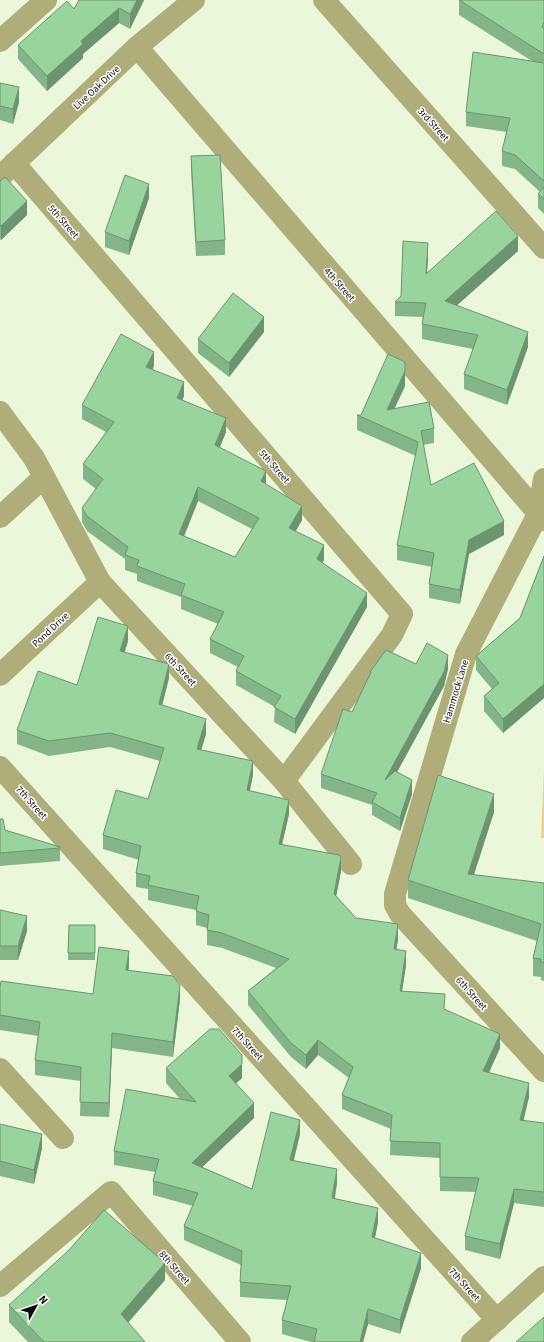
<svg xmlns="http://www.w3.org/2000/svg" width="544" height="1342" viewBox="0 0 544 1342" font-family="'Source Sans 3',sans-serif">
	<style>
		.green { fill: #e7cf97 }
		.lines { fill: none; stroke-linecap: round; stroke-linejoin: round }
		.minor { stroke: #afae7a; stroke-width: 22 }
		.wall { fill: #84b588; fill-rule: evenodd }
		.shaded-wall { fill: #6b946f }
		.building { fill: #99d39e; stroke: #6b946f; fill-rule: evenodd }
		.labels { text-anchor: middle; stroke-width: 3; stroke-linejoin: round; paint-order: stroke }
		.street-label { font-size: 10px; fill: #0a0e05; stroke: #fff }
	</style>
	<rect width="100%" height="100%" fill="#eaf8d9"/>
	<polygon class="green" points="544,768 544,838 541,838"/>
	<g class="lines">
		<g class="minor">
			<polyline points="324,0 544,248"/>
			<polyline points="0,41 46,0"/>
			<polyline points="137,47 544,520"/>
			<polyline points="14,163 402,614 392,635 284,781"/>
			<polyline points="0,177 137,47 194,0"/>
			<polyline points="0,412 34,458 100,582 284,781 351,864"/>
			<polyline points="544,479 538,514 466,654 395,894 395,905 400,914 544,1071"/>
			<polyline points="0,517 44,477"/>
			<polyline points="0,675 100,582"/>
			<polyline points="0,767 497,1320"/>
			<polyline points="0,1069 63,1138"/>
			<polyline points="0,1286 111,1192 240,1342"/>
			<polyline points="472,1342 544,1277"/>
		</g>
	</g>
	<g class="wall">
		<polygon points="79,0 144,0 130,29 119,23 83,54 83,58 47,91 18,59 18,45 74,9"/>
		<polygon points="459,0 544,0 544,214 538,208 538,194 540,192 515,169 502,166 502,151 507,132 466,126 466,112 532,61 459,15"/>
		<polygon points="0,83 19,102 13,124 0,120"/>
		<polygon points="191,156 225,240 225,255 196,256 191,171"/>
		<polygon points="0,181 27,215 1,240 0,239"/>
		<polygon points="149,198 129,255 105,247 105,232"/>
		<polygon points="518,251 456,306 528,347 507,405 464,389 464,374 473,349 422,339 422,324 423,317 395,316 395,302 401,296 428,257 427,273"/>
		<polygon points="264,332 229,377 198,353 198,339"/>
		<path d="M 154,366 L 153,369 L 184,396 L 182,400 L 226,432 L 220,447 L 266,484 L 302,520 L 296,531 L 324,560 L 322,563 L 367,607 L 295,734 L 274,722 L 275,707 L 236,685 L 236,671 L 238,667 L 210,653 L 210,639 L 218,624 L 181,609 L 181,597 L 137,581 L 137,574 L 125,570 L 125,559 L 87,531 L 82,522 L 82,508 L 96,489 L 83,479 L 83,464 L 106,432 L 82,419 L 82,405 ZM 198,501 L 252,529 L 235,557 L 184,536 Z"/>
		<polygon points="405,386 394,409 434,428 434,443 423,445 431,485 504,535 469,554 460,604 429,598 429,584 432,567 397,560 397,545 416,456 357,430 357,415 361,415"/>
		<polygon points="544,556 544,698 503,733 484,711 484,696 492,689 476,670 476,656 520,618"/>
		<polygon points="128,641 125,652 169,678 162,705 206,734 201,750 253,775 249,791 289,814 282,844 341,871 336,896 356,918 398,939 396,950 406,965 402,991 445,1009 500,1048 489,1073 529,1097 523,1121 544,1123 544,1207 514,1203 500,1259 465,1250 465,1236 476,1192 440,1191 440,1158 390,1155 391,1129 342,1109 342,1095 349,1078 318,1055 306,1069 291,1057 248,1005 248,991 276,968 222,948 207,945 207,928 196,925 196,910 148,900 148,889 136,887 136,873 139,860 103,849 103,835 148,799 160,761 110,747 49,756 17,744 17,730 77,685"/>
		<polygon points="416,664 448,669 444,686 397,772 412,794 400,831 372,815 372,805 321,788 321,774 352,712 370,674 370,672"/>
		<polygon points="494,812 474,875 544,883 544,981 541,980 541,977 533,976 533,958 537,941 408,898 408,880"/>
		<polygon points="0,819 5,830 60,847 60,861 0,866"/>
		<polygon points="0,910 27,931 18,960 0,960"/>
		<polygon points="69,925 95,925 95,960 68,960"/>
		<polygon points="129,966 128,970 180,999 173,1057 112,1048 109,1117 80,1116 81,1081 35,1075 35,1060 38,1036 0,1030 0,987 93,994"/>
		<polygon points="166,1068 242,1078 236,1083 254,1118 202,1167 252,1189 300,1134 294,1160 337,1183 335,1198 378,1222 375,1238 421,1268 400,1334 368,1324 363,1342 311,1342 282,1334 282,1320 287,1300 240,1297 240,1282 241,1265 184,1240 184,1226 193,1206 153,1195 153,1181 155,1172 114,1165 114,1151 180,1099 166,1083"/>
		<polygon points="0,1124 42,1148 34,1184 0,1176"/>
		<polygon points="165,1280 128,1322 145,1342 28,1342 9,1322 9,1305"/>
	</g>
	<g class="shaded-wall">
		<polygon points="137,0 144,0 130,29 130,14"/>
		<polygon points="119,8 119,23 83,54 83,58 47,91 47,76 81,41"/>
		<polygon points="19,87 19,102 13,124 13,109"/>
		<polygon points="149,184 149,198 129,255 129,241"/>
		<polygon points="27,201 27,215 1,240 1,226"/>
		<polygon points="518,236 518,251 445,316 445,301"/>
		<polygon points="428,243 428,257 426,288 426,274"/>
		<polygon points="264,317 264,332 229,377 229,363"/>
		<polygon points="528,332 528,347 507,405 507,390"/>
		<polygon points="154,352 154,366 146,381 146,367"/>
		<polygon points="405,371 405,386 387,425 387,410"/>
		<polygon points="184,382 184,396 177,413 177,398"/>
		<polygon points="226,418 226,432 215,459 215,445"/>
		<polygon points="266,471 266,486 261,481"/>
		<polygon points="198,487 198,501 179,549 179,534"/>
		<polygon points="302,506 302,520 289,542 289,528"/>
		<polygon points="504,521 504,535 469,554 460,604 460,590 469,540"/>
		<polygon points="324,545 324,560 317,574 317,559"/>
		<polygon points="367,593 367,607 295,734 295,719"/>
		<polygon points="128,626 128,641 120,665 120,651"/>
		<polygon points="448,655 448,669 444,686 385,794 385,780"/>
		<polygon points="169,664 169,678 159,718 159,704"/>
		<polygon points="544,684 544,698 503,733 503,719"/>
		<polygon points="206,719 206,734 197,764 197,749"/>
		<polygon points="253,761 253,775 247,805 247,790"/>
		<polygon points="412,780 412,794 400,831 400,818"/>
		<polygon points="494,794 494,812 468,892 468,874"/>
		<polygon points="289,800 289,814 279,858 279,844"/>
		<polygon points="341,857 341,871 334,908 334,894"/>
		<polygon points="27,916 27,931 18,960 18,946"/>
		<polygon points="398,924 398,939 394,964 394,949"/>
		<polygon points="129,951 129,966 126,984 126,970"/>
		<polygon points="406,951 406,965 400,1005 400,991"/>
		<polygon points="180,985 180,999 173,1057 173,1042"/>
		<polygon points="112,1033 112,1048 109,1117 109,1103"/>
		<polygon points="500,1034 500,1048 483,1085 483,1071"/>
		<polygon points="318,1040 318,1055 306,1069 306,1055"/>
		<polygon points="242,1064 242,1078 229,1090 229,1076"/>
		<polygon points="529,1083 529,1097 520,1135 520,1120"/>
		<polygon points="254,1103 254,1118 192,1177 192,1163"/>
		<polygon points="300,1120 300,1134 290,1174 290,1160"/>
		<polygon points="42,1134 42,1148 34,1184 34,1170"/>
		<polygon points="337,1169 337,1183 332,1212 332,1198"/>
		<polygon points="514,1189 514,1203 500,1259 500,1244"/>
		<polygon points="378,1208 378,1222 372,1252 372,1237"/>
		<polygon points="421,1253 421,1268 400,1334 400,1320"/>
		<polygon points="165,1263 165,1280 121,1331 121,1314"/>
		<polygon points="368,1309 368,1324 363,1342 360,1342"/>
	</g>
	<g class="building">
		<polygon points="79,0 137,0 130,14 119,8 81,41 83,44 47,76 18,45 67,1 74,9"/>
		<polygon points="459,0 544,0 544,22 542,27 544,28 544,54"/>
		<polygon points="473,52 544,63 544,181 515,155 502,151 510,118 466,112"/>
		<polygon points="0,83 19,87 13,109 0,106"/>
		<polygon points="220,155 225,240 196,242 191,156"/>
		<polygon points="125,175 149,184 129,241 105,232"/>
		<polygon points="5,177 27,201 1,226 0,225 0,181"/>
		<polygon points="544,187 544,199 538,194"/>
		<polygon points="496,211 518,236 445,301 528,332 507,390 464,374 478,335 422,324 426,303 395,302 401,296 403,241 428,243 426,274"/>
		<polygon points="233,293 264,317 229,363 198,339"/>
		<path d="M 121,334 L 154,352 L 146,367 L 184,382 L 177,398 L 226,418 L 215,445 L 266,471 L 261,481 L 302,506 L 289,528 L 324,545 L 317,559 L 367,593 L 295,719 L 274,707 L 281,696 L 236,671 L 244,656 L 210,639 L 224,612 L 181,595 L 185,584 L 137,566 L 139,560 L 125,555 L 128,547 L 87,516 L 82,508 L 103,479 L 83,464 L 114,422 L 82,405 ZM 198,487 L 259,518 L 235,557 L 179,534 Z"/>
		<polygon points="388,354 403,361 405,363 405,371 387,410 429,402 434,428 421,431 431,485 474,463 504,521 469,540 460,590 429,584 434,553 397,545 418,442 357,415 361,415"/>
		<polygon points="544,556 544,684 503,719 484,696 499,683 476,656 520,618"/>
		<polygon points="98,617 128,626 120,651 169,664 159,704 206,719 197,749 253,761 247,790 289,800 279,844 339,855 341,857 334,894 356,918 398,924 394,949 406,951 400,991 445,994 444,1009 500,1034 483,1071 529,1083 520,1120 544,1123 544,1192 514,1189 500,1244 465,1236 479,1178 440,1177 440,1143 390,1141 392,1115 342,1095 353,1067 318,1040 306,1055 291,1043 248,991 289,959 222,933 207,930 209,915 196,911 199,896 148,885 150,876 136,873 141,846 103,835 116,790 148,799 164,748 110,733 49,741 17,730 38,671 77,685"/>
		<polygon points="427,643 448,655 444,672 385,780 395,771 412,780 400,818 372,802 377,793 321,774 343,709 352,712 371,672 370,672 386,650 416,664"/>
		<polygon points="438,775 494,794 468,874 544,883 544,963 541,962 541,959 533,958 541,924 408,880"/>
		<polygon points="0,819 3,819 5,830 60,847 60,848 0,853"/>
		<polygon points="0,910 27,916 18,946 0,946"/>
		<polygon points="69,925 95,925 95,953 68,953"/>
		<polygon points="99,947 129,951 126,970 173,976 180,985 173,1042 112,1033 109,1103 80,1102 81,1067 35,1060 40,1022 0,1015 0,987 1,981 93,994"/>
		<polygon points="210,1029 219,1029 242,1055 242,1064 229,1076 254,1103 192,1163 252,1189 271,1112 300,1120 290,1160 337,1169 332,1198 378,1208 372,1237 421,1253 400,1320 368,1309 360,1342 314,1342 317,1329 282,1320 291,1286 240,1282 242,1251 184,1226 198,1193 153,1181 159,1159 114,1151 126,1089 196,1102 166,1068"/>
		<polygon points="0,1124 42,1134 34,1170 0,1161"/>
		<polygon points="104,1210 165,1263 121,1314 145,1342 44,1342 9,1305 69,1250"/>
		<polygon points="544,1317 544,1342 516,1342"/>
	</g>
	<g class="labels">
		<g class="street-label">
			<text transform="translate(96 87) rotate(-43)" y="4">Live Oak Drive</text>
			<text transform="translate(434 124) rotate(48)" y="4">3rd Street</text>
			<text transform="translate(64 221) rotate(49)" y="4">5th Street</text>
			<text transform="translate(340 284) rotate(49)" y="4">4th Street</text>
			<text transform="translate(275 466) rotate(49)" y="4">5th Street</text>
			<text transform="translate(50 629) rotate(-43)" y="4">Pond Drive</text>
			<text transform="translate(181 669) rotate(47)" y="4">6th Street</text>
			<text transform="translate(455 691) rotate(-73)" y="4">Hammock Lane</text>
			<text transform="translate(32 802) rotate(48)" y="4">7th Street</text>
			<text transform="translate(472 993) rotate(48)" y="4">6th Street</text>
			<text transform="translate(248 1043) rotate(48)" y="4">7th Street</text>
			<text transform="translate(175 1267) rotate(49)" y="4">8th Street</text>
			<text transform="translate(465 1284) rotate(48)" y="4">7th Street</text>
		</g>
	</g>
	<g transform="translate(36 1306) rotate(50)" stroke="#ffffff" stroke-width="3" paint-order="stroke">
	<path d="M0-3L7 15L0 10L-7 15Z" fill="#0a0e05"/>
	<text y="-6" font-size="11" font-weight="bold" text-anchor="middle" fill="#0a0e05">N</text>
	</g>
</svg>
